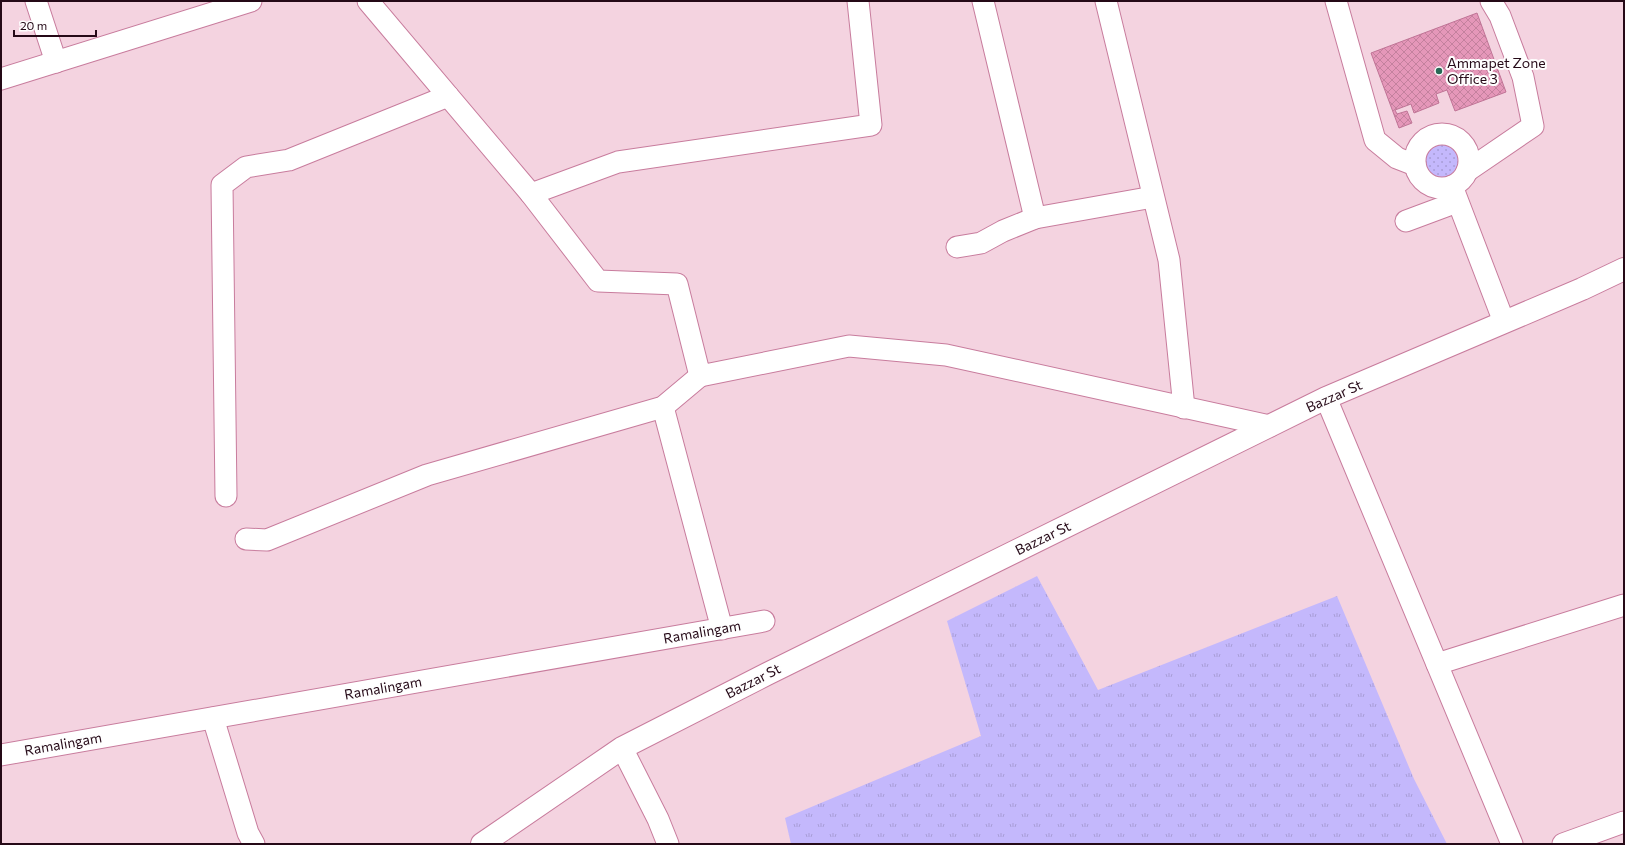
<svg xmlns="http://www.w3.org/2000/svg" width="1625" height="845" viewBox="0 0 1625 845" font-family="Commissioner,sans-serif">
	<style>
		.grass { fill: url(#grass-dots) }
		.park { fill: url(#park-tufts) }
		.building { fill: url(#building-cross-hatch); stroke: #c07496 }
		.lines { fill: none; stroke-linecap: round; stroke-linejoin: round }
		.street-casing { stroke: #c87c9d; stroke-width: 23 }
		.secondary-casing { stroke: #c87c9d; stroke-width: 24 }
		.street { stroke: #fff; stroke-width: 21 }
		.secondary { stroke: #fff; stroke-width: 22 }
		.poi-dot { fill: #286957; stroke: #fefefe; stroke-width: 1.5 }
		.labels { text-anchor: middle; stroke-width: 4; stroke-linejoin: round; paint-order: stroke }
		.poi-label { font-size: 14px; fill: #250917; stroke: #fefefe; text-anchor: start }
		.street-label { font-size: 14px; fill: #250917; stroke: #fefefe }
	</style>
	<defs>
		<pattern id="grass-dots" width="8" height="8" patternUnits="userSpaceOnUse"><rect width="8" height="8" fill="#c4b8fc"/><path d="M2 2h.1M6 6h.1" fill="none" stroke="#a89dd7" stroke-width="1.8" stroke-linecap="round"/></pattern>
		<pattern id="park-tufts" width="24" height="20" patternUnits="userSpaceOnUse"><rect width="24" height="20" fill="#c4b8fc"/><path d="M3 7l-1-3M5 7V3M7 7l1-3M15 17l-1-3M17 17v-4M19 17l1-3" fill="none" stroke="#a89dd7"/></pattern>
		<pattern id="building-cross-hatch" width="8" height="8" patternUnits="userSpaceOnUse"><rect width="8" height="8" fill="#e597b9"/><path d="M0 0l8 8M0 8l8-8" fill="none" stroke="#c4819e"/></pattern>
	</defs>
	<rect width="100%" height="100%" fill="#f4d3e0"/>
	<circle class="grass" cx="1442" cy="160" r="18"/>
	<polygon class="park" points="1037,576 1098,690 1337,596 1414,779 1447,844 791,844 785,818 981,736 947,621"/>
	<polygon class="building" points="1477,13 1506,92 1455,111 1447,90 1436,94 1439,103 1414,113 1411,104 1395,110 1397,114 1407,111 1412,123 1399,128 1371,53"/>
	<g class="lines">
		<defs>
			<g id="street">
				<polyline points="36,1 56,62"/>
				<polyline points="368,1 531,194"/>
				<polyline points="858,1 871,125 618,162 531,194 598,281 677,284 700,376 849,346 946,355 1270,426"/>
				<polyline points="983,1 1035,218 1153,197"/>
				<polyline points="1106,1 1169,260 1184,408"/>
				<polyline points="1336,1 1375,140 1397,158 1415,165"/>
				<polyline points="1,79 251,1"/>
				<circle cx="1442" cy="161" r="27"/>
				<polyline points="1467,171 1533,126 1523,77 1500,16 1491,1"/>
				<polyline points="1452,186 1504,322"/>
				<polyline points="1406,221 1457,202"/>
				<polyline points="957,247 981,243 1003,231 1035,218"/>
				<polyline points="1326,398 1512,844"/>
				<polyline points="663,407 722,629"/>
				<polyline points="226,496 222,185 246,167 289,160 448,96"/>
				<polyline points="246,539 267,540 427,475 663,407 700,376"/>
				<polyline points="1437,664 1624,605"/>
				<polyline points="213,718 248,833 254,844"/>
				<polyline points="622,748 658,819 668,844"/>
				<polyline points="1,755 764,621"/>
				<polyline points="1563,844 1624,822"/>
			</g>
			<polyline id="secondary" points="482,844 622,748 767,674 1326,398 1582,289 1624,269"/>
		</defs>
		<use href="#street" class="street-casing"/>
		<use href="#secondary" class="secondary-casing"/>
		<use href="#street" class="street"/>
		<use href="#secondary" class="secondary"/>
	</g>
	<circle class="poi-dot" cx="1439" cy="71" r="4"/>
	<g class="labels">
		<g class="poi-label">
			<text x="1447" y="68">Ammapet Zone<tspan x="1447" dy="16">Office 3</tspan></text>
		</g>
		<g class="street-label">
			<text transform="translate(1334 396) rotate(-24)" y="5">Bazzar St</text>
			<text transform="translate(1043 538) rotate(-26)" y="5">Bazzar St</text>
			<text transform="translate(702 632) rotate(-10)" y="5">Ramalingam</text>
			<text transform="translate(753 681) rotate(-27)" y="5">Bazzar St</text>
			<text transform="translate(383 688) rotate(-10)" y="5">Ramalingam</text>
			<text transform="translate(63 744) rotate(-10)" y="5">Ramalingam</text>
		</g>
	</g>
	<rect width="1625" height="845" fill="none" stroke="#250917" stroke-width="4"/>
	<path d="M14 30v6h82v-6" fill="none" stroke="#250917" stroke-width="2"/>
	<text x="20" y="30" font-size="12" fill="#250917" stroke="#fefefe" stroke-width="3" paint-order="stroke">20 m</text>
</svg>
